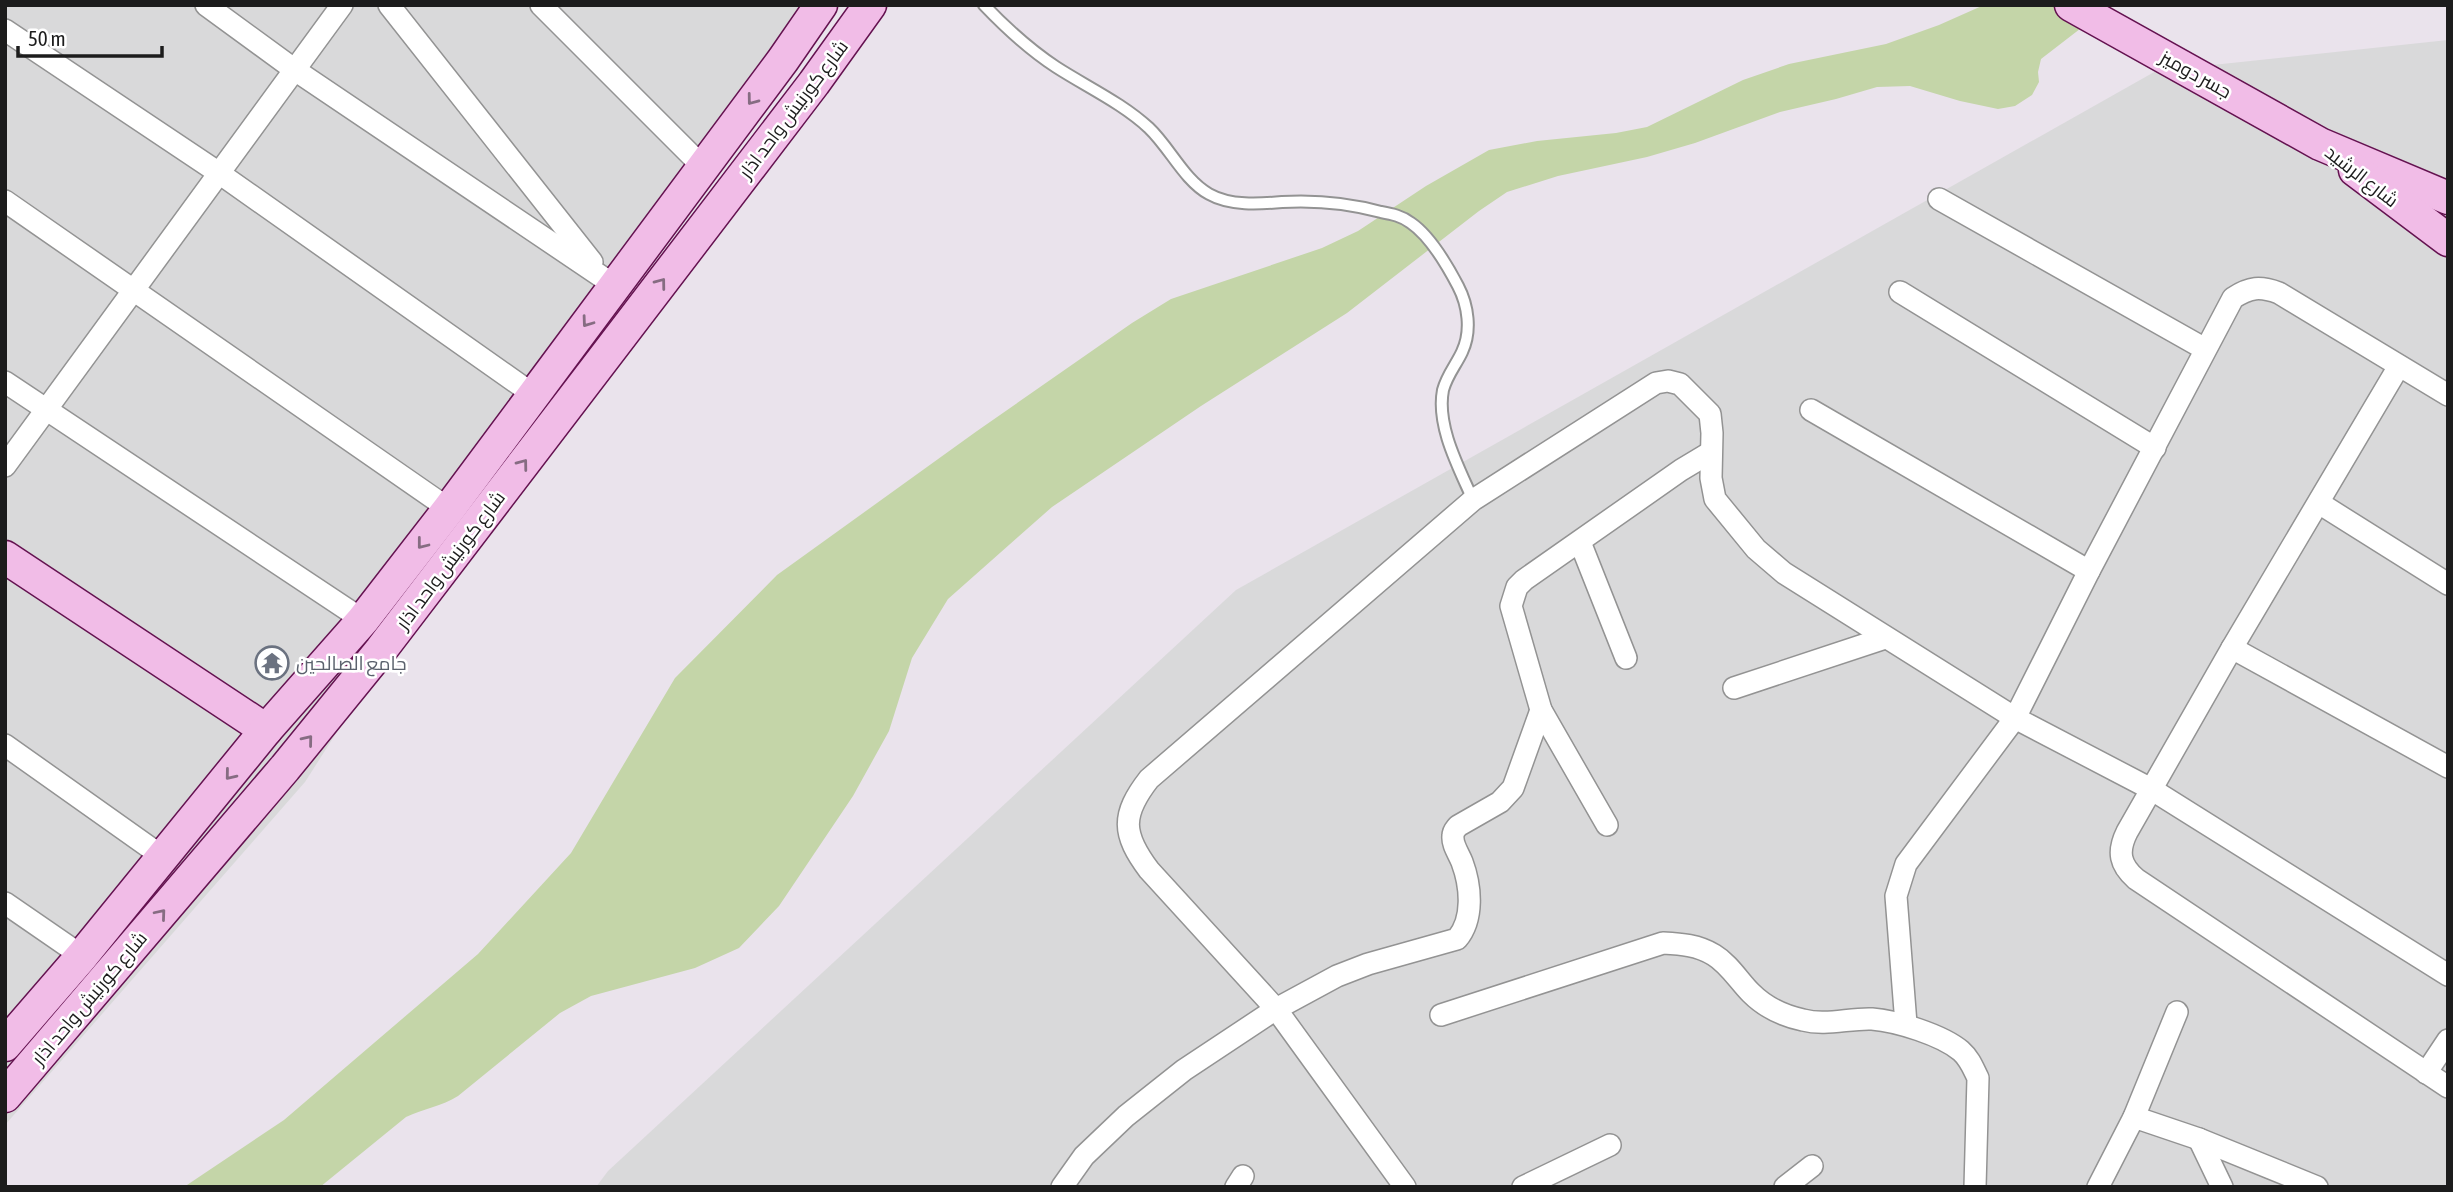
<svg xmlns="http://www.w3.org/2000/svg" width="2453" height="1192" viewBox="0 0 2453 1192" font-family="'Asap Condensed',Cairo,sans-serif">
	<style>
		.residential { fill: #d9d9da }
		.water { fill: #c4d5a8 }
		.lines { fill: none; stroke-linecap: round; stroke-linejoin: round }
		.lane-casing { stroke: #939393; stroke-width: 14 }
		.street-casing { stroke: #939393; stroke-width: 24 }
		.secondary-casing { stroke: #641250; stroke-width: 35 }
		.lane { stroke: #fff; stroke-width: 10 }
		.street { stroke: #fff; stroke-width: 21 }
		.secondary { stroke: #f1bce7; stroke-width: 32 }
		.oneway { stroke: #866c82 }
		.labels { text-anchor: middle; stroke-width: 5; stroke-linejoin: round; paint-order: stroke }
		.street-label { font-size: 19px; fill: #1c1c1c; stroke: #fff }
		.worship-label { font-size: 19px; fill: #5b616d; stroke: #fff; text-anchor: start }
	</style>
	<rect width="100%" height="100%" fill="#eae3ec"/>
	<g class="residential">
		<polygon points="5,5 801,5 305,782 5,1125"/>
		<polygon points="2448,40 2448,1187 596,1187 608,1171 1236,590 2156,71"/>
	</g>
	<path class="water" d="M 1984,5 L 2111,5 L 2041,59 L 2038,72 L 2039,82 L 2032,95 L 2015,106 L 1998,109 L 1960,101 L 1910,86 L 1877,87 L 1836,99 L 1780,112 L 1695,143 L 1647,157 L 1558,176 L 1507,192 L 1479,211 L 1347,313 L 1201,406 L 1052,507 L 948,599 L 912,658 L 889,731 L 853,796 L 779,906 L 739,948 L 695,968 L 591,996 L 560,1013 L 458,1096 C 442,1106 423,1109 406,1117 L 320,1187 L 184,1187 L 284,1120 L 478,954 L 571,853 L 675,678 L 777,575 L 977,431 L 1132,323 L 1171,299 L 1322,248 L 1358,231 L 1426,186 L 1489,150 L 1537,141 L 1616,133 L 1647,127 L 1743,80 L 1789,64 L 1886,44 L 1939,25 Z"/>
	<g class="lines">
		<defs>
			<path id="lane" d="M 984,5 C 1005,27 1030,50 1056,67 C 1087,87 1122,103 1149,128 C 1170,148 1184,180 1209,194 C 1230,206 1259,204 1282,202 C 1317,200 1348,203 1381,212 C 1392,214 1402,216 1411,223 C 1430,236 1447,265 1458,286 C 1468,305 1472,331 1462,352 C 1456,365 1447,375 1443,390 C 1436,426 1459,468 1473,500"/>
			<g id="street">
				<polyline points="206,5 295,70 605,279"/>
				<polyline points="389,5 592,262"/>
				<polyline points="541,5 702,166"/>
				<polyline points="5,30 219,173 534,395"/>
				<polyline points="1939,199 2205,349"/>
				<polyline points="5,201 449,509"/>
				<polyline points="1900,292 2155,448"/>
				<path d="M 2399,366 L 2232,648 L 2127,832 C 2117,852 2120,865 2136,879 L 2448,1087"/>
				<polyline points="5,382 363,620"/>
				<polyline points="1811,410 2089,571"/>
				<polyline points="5,466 342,5"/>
				<polyline points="2319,503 2448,584"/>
				<polyline points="1580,542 1626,658"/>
				<polyline points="2232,648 2448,767"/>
				<polyline points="1734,688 1885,638"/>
				<polyline points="5,745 163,857"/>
				<polyline points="1607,825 1541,710 1511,606 1517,587 1524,580 1681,470 1711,452"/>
				<polyline points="5,903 82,956"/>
				<path d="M 1441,1015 L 1663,943 C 1681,944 1698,945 1714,955 C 1729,964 1739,981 1751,993 C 1765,1007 1784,1016 1803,1020 C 1826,1026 1849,1018 1872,1019 C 1897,1021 1942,1035 1961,1051 C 1970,1059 1973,1068 1978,1078 L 1975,1187"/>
				<path d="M 1906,1024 L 1896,896 L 1906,864 L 2015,718 L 2089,571 L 2233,298 C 2250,287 2260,286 2279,293 L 2448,395"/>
				<polyline points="2426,1073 2448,1040"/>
				<polyline points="2134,1117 2199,1139 2317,1187"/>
				<polyline points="2199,1139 2222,1187"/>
				<path d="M 1062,1187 L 1084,1156 L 1126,1116 L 1184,1070 L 1276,1009 L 1337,976 L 1368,964 L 1457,939 C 1474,919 1471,886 1462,862 C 1459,854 1452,845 1453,836 C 1453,831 1455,830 1458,826 L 1500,802 L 1513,788 L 1541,710"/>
				<polyline points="1236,1187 1243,1176"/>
				<path d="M 1405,1187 L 1276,1009 L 1149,870 C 1122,834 1121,815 1149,779 L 1473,500 L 1656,383 L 1668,381 L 1680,384 L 1710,414 L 1712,433 L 1711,478 L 1715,499 L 1756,549 L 1784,573 L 2015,718 L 2151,789 L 2448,975"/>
				<polyline points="1523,1187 1610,1145"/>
				<polyline points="1785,1187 1812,1166"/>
				<polyline points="2098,1187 2134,1117 2177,1012"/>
			</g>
			<g id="secondary">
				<polyline points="2071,5 2320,144 2448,198"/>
				<polyline points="2355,170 2448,240"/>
				<polyline points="5,557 266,730"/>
				<polyline points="5,1045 82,956 266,730 363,620 449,509 783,60 821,5"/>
				<polyline points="5,1096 285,768 381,650 814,83 870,5"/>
			</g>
		</defs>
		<use href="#lane" class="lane-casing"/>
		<use href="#street" class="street-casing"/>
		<use href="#secondary" class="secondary-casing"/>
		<use href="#lane" class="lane"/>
		<use href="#street" class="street"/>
		<use href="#secondary" class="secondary"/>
	</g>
	<defs><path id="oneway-chevron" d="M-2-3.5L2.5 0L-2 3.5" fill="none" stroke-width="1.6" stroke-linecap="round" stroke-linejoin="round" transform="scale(1.75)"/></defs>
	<g class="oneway">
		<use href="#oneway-chevron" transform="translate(752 100) rotate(127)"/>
		<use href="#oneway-chevron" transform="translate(661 283) rotate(-53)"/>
		<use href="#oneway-chevron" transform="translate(587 322) rotate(126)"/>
		<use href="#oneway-chevron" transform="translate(523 464) rotate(-53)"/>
		<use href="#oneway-chevron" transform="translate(422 544) rotate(128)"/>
		<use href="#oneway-chevron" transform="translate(308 740) rotate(-51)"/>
		<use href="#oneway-chevron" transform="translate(230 775) rotate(129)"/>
		<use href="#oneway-chevron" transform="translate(161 914) rotate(-50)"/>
	</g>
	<defs>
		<symbol id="temple-ring" viewBox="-11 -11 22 22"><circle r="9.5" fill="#fff" stroke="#6b7280" stroke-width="1.5"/><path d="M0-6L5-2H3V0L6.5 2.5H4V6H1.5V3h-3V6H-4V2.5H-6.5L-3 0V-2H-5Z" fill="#6b7280"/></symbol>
	</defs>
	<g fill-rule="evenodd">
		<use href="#temple-ring" x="253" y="644" width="38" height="38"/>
	</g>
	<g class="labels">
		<g class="street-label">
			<text transform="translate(2196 74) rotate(29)" y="7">جسر دوميز</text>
			<text transform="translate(793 109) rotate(-53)" y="7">شارع كورنيش واحد اذار</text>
			<text transform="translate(2362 176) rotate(38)" y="7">شارع الرشيد</text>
			<text transform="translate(450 560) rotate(-53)" y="7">شارع كورنيش واحد اذار</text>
			<text transform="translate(89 998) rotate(-50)" y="7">شارع كورنيش واحد اذار</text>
		</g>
		<g class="worship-label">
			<text x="296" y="670">جامع الصالحين</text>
		</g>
	</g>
	<rect width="2453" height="1192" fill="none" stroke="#1c1c1c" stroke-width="14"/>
	<path d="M18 46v10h144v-10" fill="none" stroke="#1c1c1c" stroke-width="3.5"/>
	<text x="28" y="46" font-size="21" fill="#1c1c1c" stroke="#ffffff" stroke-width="5" paint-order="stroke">50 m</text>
</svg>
